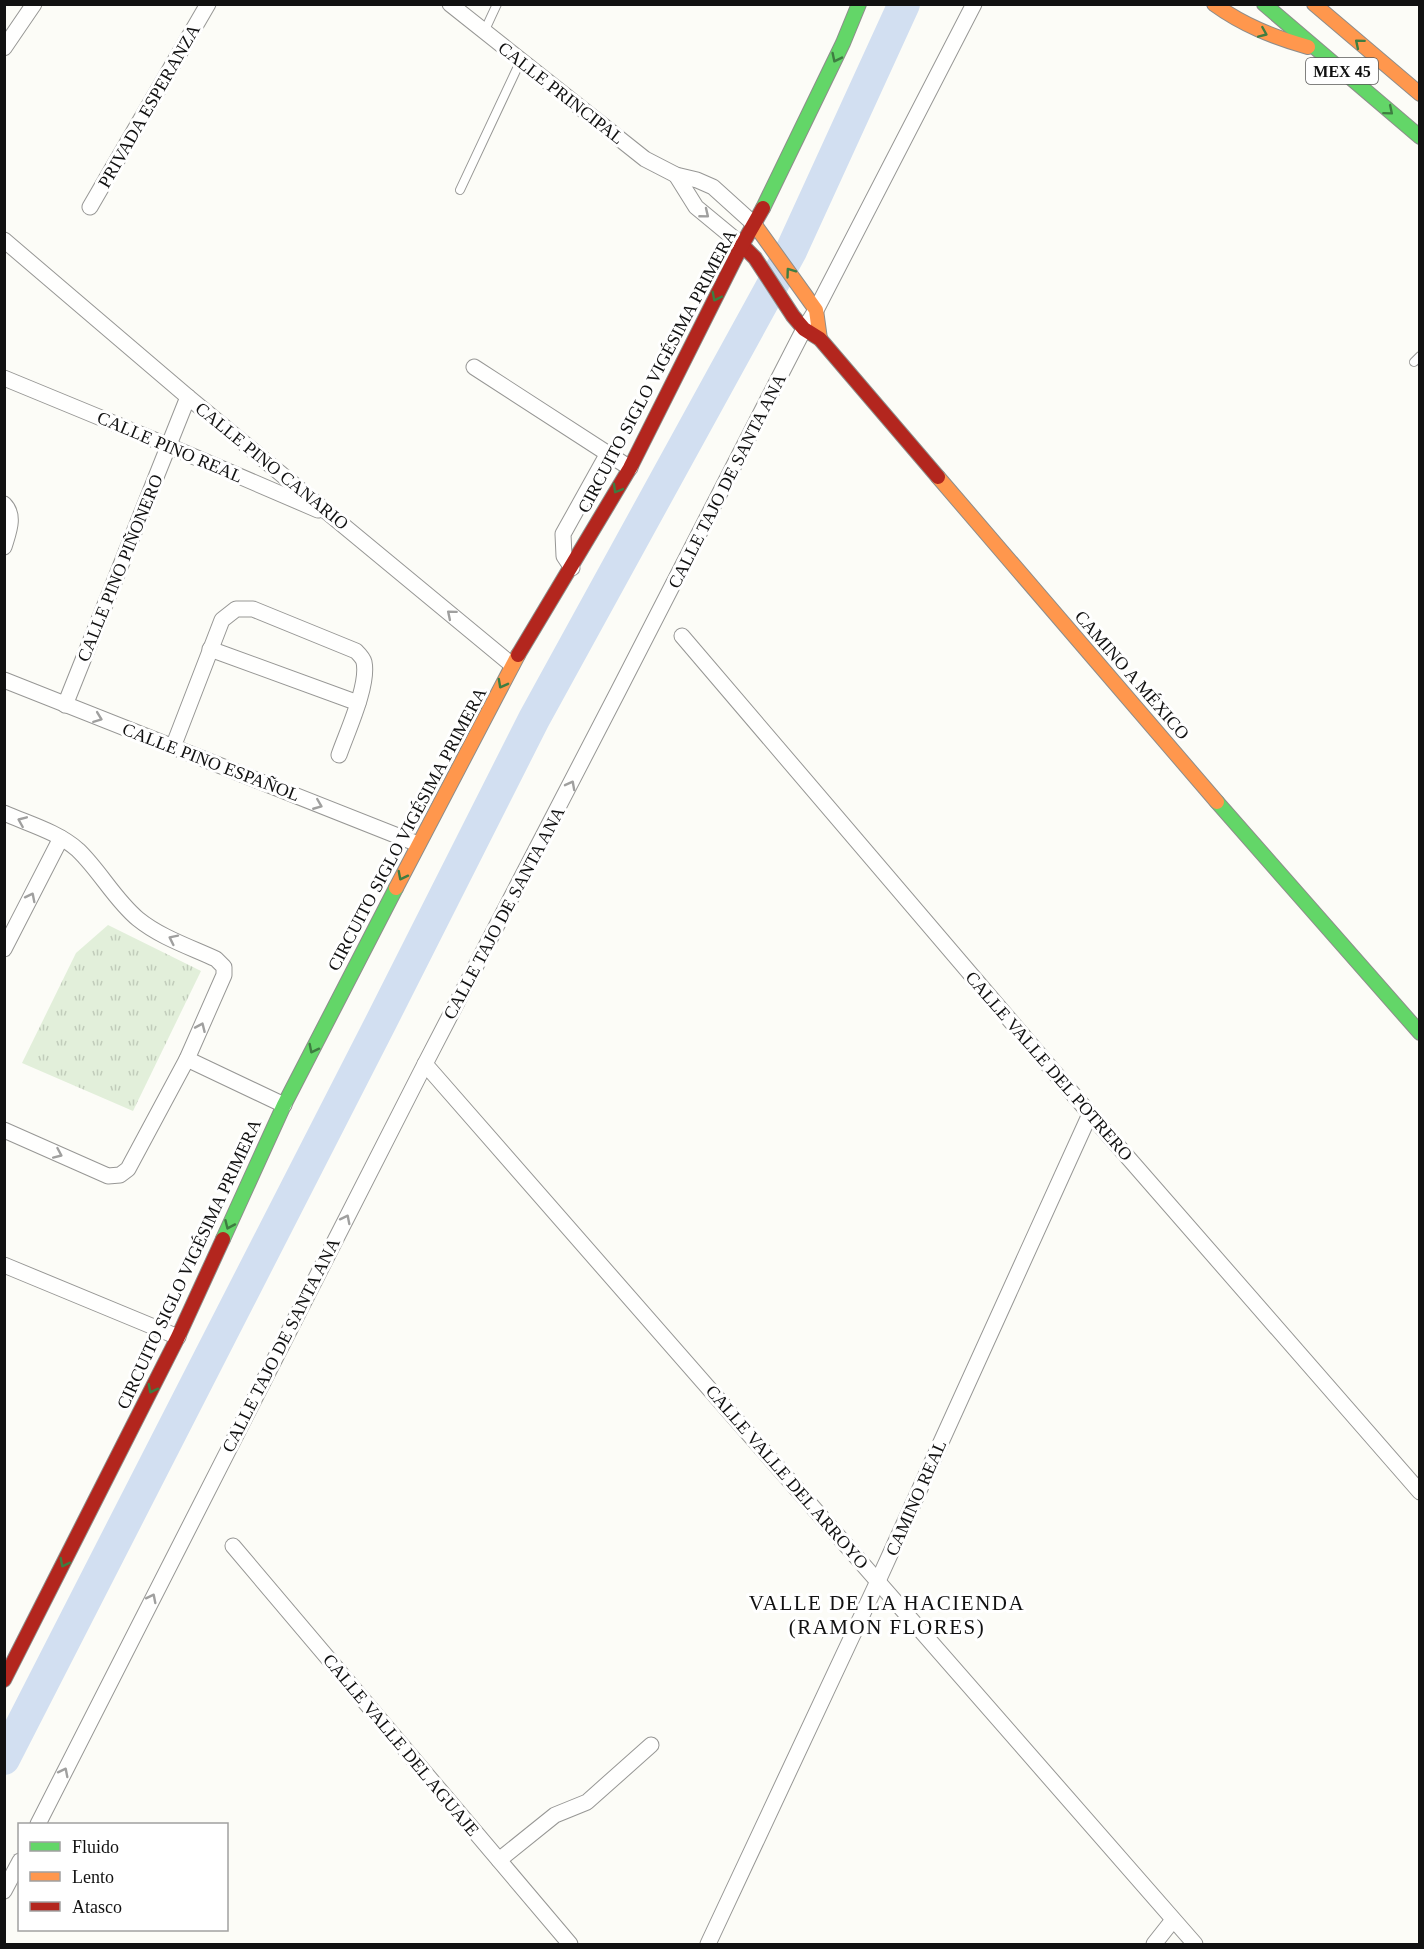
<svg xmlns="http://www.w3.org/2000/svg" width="1424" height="1949" viewBox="0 0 1424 1949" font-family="'Times New Roman',serif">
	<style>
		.grass { fill: url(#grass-tufts) }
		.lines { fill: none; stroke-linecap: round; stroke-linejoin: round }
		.river { stroke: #d2dff1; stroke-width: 32 }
		.lane-casing { stroke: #979795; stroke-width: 10 }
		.street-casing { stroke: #979795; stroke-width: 17 }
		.fast-casing { stroke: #8d8d8b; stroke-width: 16 }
		.slow-casing { stroke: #8d8d8b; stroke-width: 16 }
		.jam-casing { stroke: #8d8d8b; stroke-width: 16 }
		.lane { stroke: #fffffe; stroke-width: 8 }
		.street { stroke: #fffffe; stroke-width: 15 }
		.fast { stroke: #63d668; stroke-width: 14 }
		.slow { stroke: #ff974d; stroke-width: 14 }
		.jam { stroke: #b3261e; stroke-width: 14 }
		.oneway { stroke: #3e7d41 }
		.oneway2 { stroke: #a0a09f }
		.labels { text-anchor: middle; stroke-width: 6; stroke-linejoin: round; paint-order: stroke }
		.shield { fill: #fff; stroke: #585858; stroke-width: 1.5 }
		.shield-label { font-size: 16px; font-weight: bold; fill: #111 }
		.street-label { font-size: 18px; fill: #111; stroke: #fff }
		.quarter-label { font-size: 21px; letter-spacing: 1.5px; fill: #111; stroke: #fff }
	</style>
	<defs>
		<pattern id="grass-tufts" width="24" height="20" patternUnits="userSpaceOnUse" patternTransform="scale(1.5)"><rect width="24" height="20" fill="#e2efda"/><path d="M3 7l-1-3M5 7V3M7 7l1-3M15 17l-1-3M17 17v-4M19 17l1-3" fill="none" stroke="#c1ccba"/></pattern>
	</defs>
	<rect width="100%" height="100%" fill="#fcfcf7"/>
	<polygon class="grass" points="108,925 201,971 133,1111 22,1063 76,953"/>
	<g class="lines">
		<polyline class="river" points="4,1759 380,1024 534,719 791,251 904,4"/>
		<defs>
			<g id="lane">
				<polyline points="484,32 497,4"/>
				<polyline points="460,190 521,60"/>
				<polyline points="1414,362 1420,356"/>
			</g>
			<g id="street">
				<polyline points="450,4 645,159 676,175 697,180 713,187 755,225"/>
				<polyline points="4,48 34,4"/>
				<polyline points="676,175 696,207 742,245"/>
				<polyline points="90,207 208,4"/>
				<polyline points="4,240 188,397 512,665"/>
				<polyline points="474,367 630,468"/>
				<polyline points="4,378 169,446 318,510"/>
				<path d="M 4,504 C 16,516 8,533 4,547"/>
				<polyline points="572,568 564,556 563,534 607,455"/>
				<polyline points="682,636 1090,1114 1420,1492"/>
				<polyline points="210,649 358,703"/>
				<polyline points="4,680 418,844"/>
				<polyline points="65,705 188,397"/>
				<path d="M 173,747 L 222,620 L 236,609 L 253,609 L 356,651 C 359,654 363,658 364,662 C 369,685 347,732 339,755"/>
				<path d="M 4,813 C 29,824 58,832 78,850 C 100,871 115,900 138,919 C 160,937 190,947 216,959 L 224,967 L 224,975 L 187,1059 L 128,1169 L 120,1175 L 108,1176 L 4,1130"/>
				<polyline points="4,949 61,838"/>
				<polyline points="187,1059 284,1105"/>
				<polyline points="425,1064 1195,1944"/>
				<polyline points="4,1265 178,1337"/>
				<polyline points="233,1546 570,1944"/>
				<path d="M 38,1824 C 165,1570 294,1317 425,1064 C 552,819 679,575 804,329 L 816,310 L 974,4"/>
				<polyline points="499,1860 555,1815 587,1802 651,1745"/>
				<polyline points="4,1891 20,1861"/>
				<polyline points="708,1944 878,1581 1090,1114"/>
				<polyline points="1154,1944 1173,1920"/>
			</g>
			<g id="fast">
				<polyline points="1264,4 1420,137"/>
				<polyline points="763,208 843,43 859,4"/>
				<polyline points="1217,802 1420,1033"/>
				<polyline points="223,1239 284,1105 396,888"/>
			</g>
			<g id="slow">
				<path d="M 1214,4 C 1243,25 1273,37 1308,47"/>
				<polyline points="1314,4 1420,94"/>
				<polyline points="755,225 816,310 820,339"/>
				<polyline points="938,477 1217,802"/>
				<polyline points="396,888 518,655"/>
			</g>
			<g id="jam">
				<polyline points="742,245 755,258 793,316 804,329 820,339 938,477"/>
				<polyline points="518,655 630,468 742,245 763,208"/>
				<polyline points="4,1680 178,1337 223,1239"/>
			</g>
		</defs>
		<use href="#lane" class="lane-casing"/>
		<use href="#street" class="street-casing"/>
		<use href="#fast" class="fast-casing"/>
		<use href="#slow" class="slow-casing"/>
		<use href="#jam" class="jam-casing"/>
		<use href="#lane" class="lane"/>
		<use href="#street" class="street"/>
		<use href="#fast" class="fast"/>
		<use href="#slow" class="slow"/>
		<use href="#jam" class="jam"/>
	</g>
	<defs><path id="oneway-chevron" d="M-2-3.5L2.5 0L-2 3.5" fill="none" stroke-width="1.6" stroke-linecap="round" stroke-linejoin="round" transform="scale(1.5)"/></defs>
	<g class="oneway">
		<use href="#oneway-chevron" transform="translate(1263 33) rotate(23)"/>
		<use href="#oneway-chevron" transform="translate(1359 43) rotate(-140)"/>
		<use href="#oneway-chevron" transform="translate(836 58) rotate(116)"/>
		<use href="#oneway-chevron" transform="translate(1389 111) rotate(40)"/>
		<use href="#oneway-chevron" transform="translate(790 272) rotate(-126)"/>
		<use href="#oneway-chevron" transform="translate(716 297) rotate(117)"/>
		<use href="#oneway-chevron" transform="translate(617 489) rotate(120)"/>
		<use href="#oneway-chevron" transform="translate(502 684) rotate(118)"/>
		<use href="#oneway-chevron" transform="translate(402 876) rotate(117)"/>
		<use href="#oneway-chevron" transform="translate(313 1049) rotate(117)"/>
		<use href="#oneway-chevron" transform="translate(229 1225) rotate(114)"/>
		<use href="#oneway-chevron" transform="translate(152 1389) rotate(117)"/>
		<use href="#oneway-chevron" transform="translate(64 1563) rotate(117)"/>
	</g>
	<g class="oneway2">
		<use href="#oneway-chevron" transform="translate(705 214) rotate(39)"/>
		<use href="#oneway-chevron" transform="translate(451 614) rotate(-140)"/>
		<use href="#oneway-chevron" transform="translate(98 718) rotate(21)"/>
		<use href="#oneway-chevron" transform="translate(571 785) rotate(-62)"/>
		<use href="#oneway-chevron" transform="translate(318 805) rotate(22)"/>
		<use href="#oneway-chevron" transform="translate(22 821) rotate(-157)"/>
		<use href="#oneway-chevron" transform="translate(31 897) rotate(-63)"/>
		<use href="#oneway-chevron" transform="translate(173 939) rotate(-154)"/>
		<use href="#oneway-chevron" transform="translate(201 1027) rotate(-66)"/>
		<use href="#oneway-chevron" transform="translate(58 1154) rotate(24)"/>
		<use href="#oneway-chevron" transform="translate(346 1219) rotate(-63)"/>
		<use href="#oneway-chevron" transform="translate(152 1598) rotate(-63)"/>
		<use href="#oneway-chevron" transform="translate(64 1772) rotate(-63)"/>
	</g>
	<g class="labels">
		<rect class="shield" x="1306" y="58" width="72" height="26" rx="4.5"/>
		<g class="shield-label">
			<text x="1342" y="77">MEX 45</text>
		</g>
		<g class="street-label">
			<text transform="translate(561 93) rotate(38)" y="6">CALLE PRINCIPAL</text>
			<text transform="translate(149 106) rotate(-60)" y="6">PRIVADA ESPERANZA</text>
			<text transform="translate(657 371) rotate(-62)" y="6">CIRCUITO SIGLO VIGÉSIMA PRIMERA</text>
			<text transform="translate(170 447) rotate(23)" y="6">CALLE PINO REAL</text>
			<text transform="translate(272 466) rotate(39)" y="6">CALLE PINO CANARIO</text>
			<text transform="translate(727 481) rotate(-63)" y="6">CALLE TAJO DE SANTA ANA</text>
			<text transform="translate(120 568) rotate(-68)" y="6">CALLE PINO PIÑONERO</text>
			<text transform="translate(1132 675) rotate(49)" y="6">CAMINO A MÉXICO</text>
			<text transform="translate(211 762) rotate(21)" y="6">CALLE PINO ESPAÑOL</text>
			<text transform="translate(407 829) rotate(-62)" y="6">CIRCUITO SIGLO VIGÉSIMA PRIMERA</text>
			<text transform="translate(504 913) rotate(-62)" y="6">CALLE TAJO DE SANTA ANA</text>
			<text transform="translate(1049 1066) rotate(49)" y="6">CALLE VALLE DEL POTRERO</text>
			<text transform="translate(189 1264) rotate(-65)" y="6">CIRCUITO SIGLO VIGÉSIMA PRIMERA</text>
			<text transform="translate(281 1345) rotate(-63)" y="6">CALLE TAJO DE SANTA ANA</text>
			<text transform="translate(787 1477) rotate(49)" y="6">CALLE VALLE DEL ARROYO</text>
			<text transform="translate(916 1498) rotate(-66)" y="6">CAMINO REAL</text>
			<text transform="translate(401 1745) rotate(50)" y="6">CALLE VALLE DEL AGUAJE</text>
		</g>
		<g class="quarter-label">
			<text x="887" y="1610">VALLE DE LA HACIENDA<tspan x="887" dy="24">(RAMON FLORES)</tspan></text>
		</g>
	</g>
	<rect width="1424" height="1949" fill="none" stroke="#111111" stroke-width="12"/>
	<rect x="18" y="1823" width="210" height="108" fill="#ffffff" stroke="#a0a0a0" stroke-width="1.5"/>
	<rect x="30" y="1842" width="30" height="9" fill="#63d668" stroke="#a0a0a0" stroke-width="1.5"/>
	<text x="72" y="1853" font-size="18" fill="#111111">Fluido</text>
	<rect x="30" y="1872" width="30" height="9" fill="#ff974d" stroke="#a0a0a0" stroke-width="1.5"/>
	<text x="72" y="1883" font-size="18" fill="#111111">Lento</text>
	<rect x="30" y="1902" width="30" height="9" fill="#b3261e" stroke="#a0a0a0" stroke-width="1.5"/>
	<text x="72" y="1913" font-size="18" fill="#111111">Atasco</text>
</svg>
